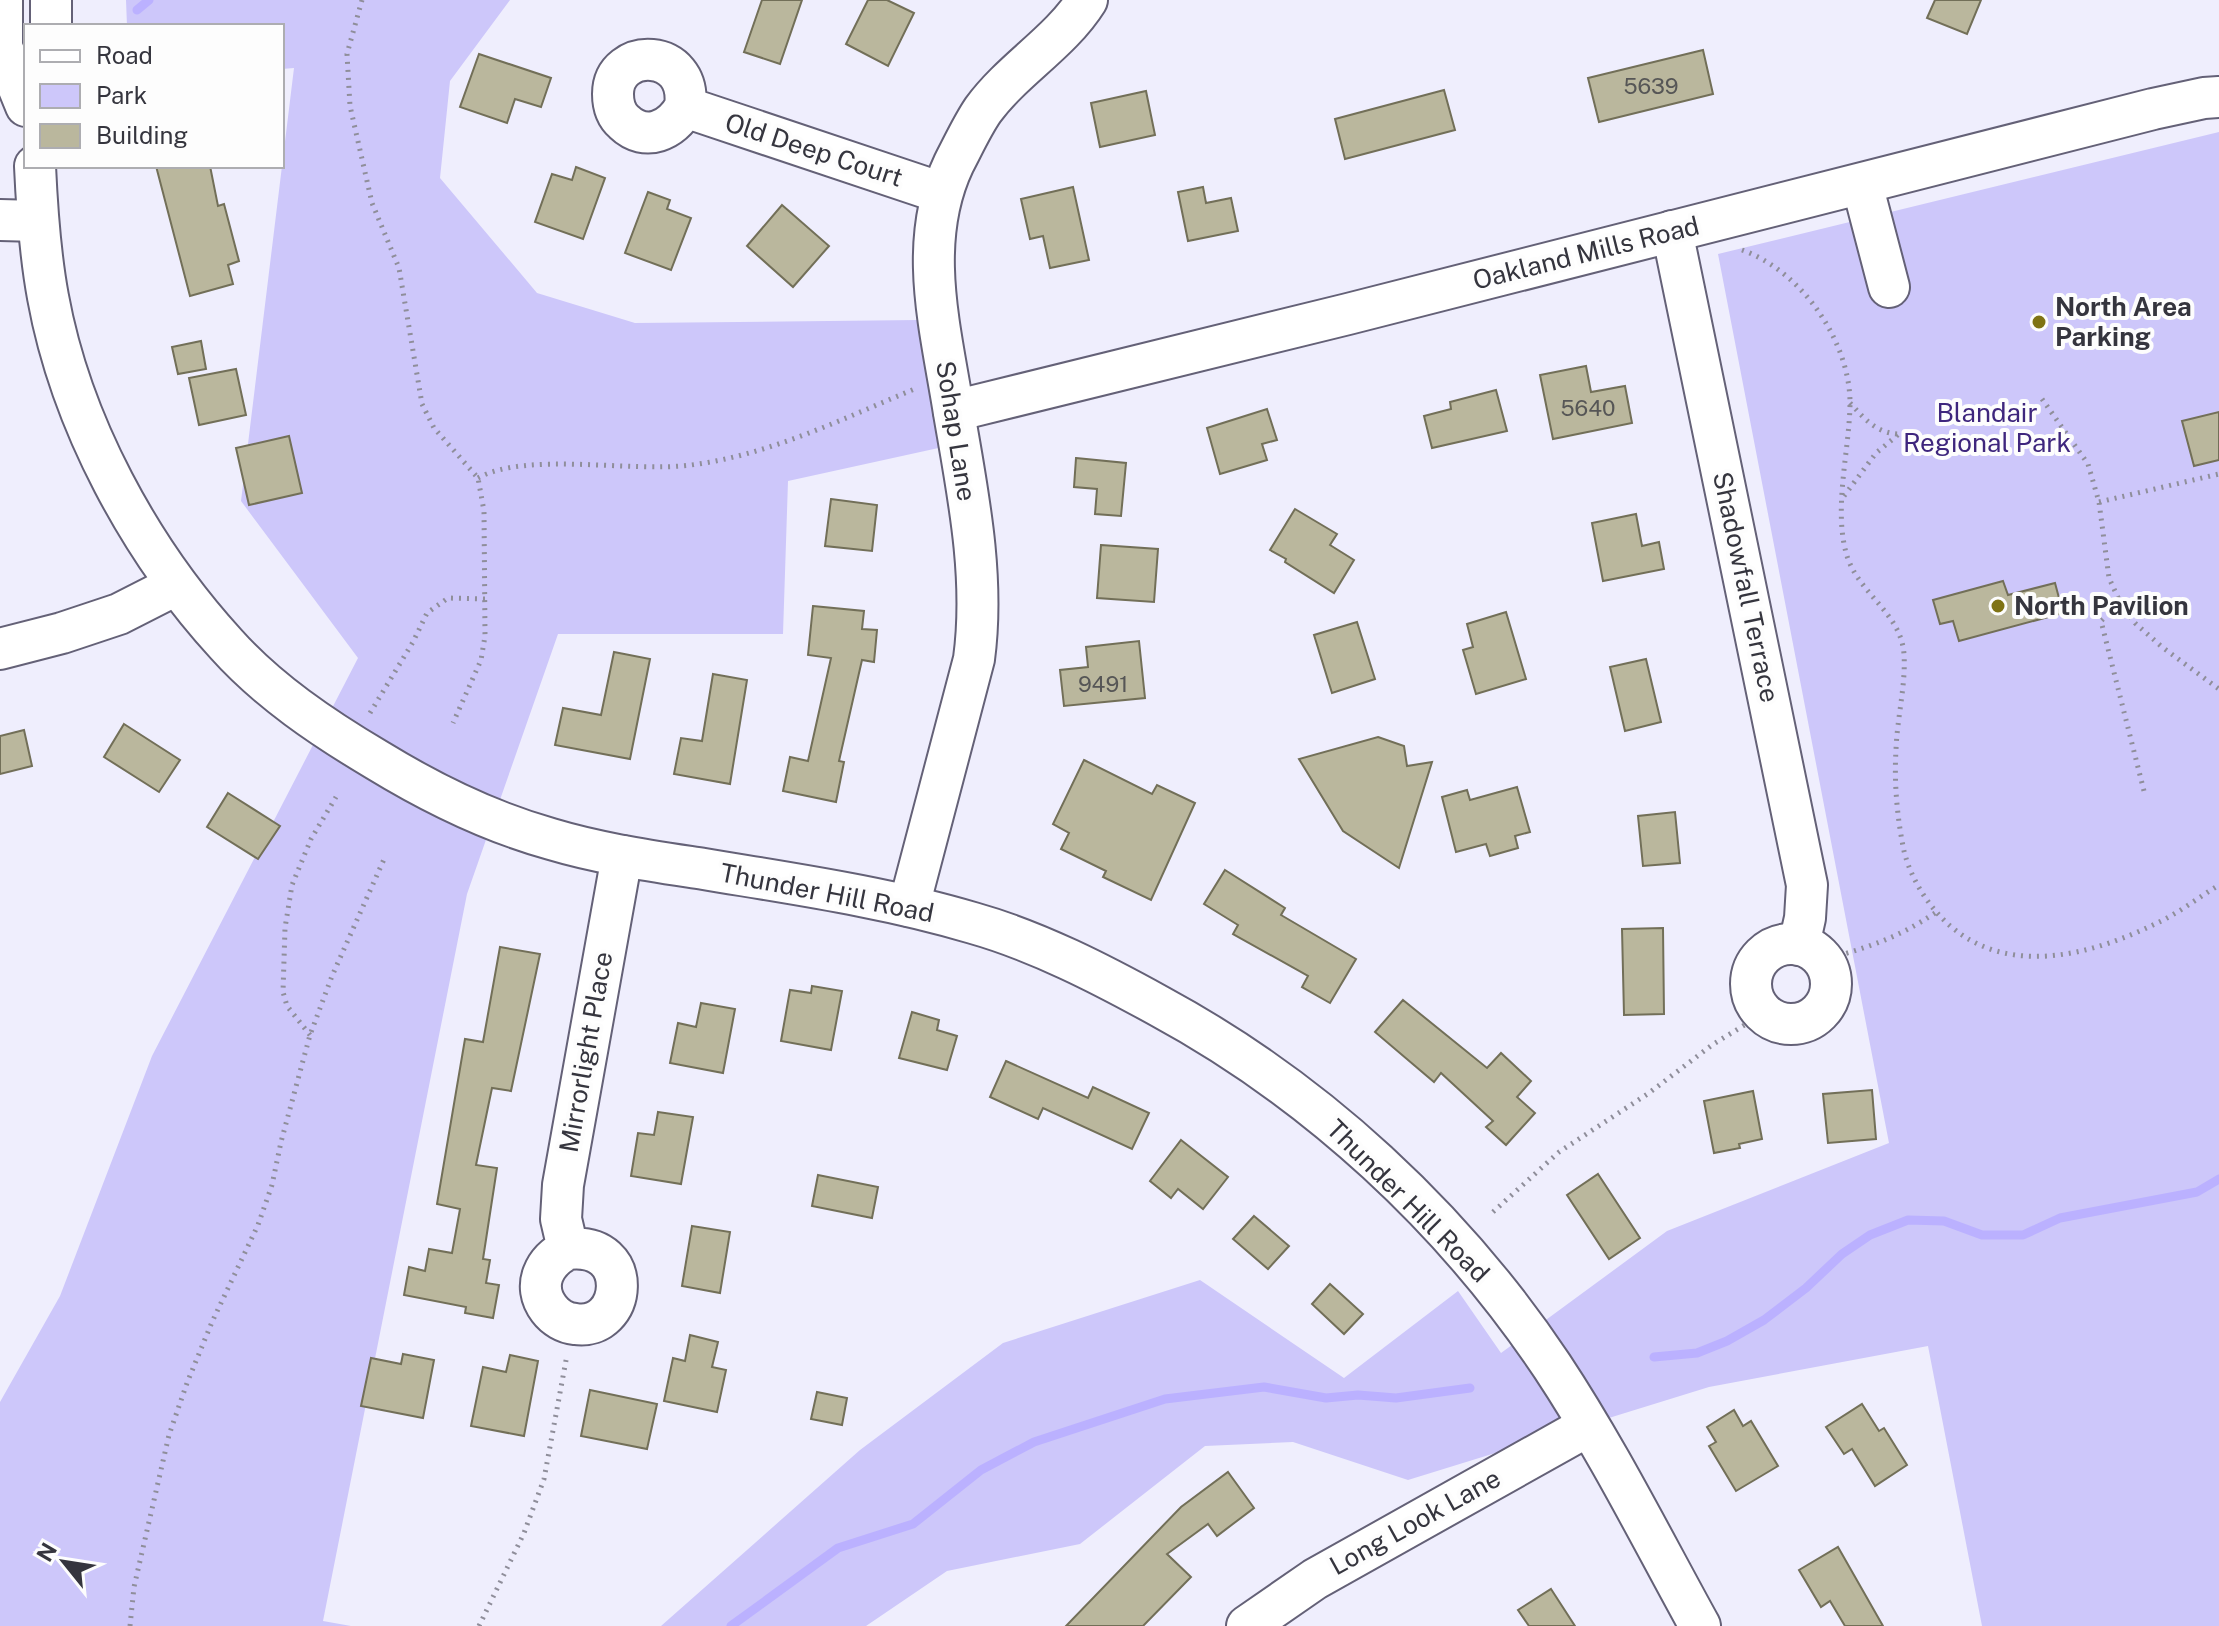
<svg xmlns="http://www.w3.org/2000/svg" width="2219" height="1626" viewBox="0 0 2219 1626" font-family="'Public Sans',sans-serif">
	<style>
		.green { fill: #cdc7fa }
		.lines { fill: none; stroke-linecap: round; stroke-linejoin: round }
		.stream { stroke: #bbb1ff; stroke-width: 9 }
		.building { fill: #bab79d; stroke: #726f58; stroke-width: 2 }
		.minor-casing { stroke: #646177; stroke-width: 44 }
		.path { stroke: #8f8e9a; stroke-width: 5; stroke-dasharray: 2 6; stroke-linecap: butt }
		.minor { stroke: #fff; stroke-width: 40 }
		.poi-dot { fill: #7f7315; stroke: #fdfdfd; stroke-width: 3 }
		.labels { text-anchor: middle; stroke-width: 8; stroke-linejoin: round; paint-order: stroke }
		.number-label { font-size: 22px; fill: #565656 }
		.street-label { font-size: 26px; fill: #35353e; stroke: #fdfdfd }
		.poi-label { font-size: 26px; font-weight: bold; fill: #35353e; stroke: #fdfdfd; text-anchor: start }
		.park-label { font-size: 26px; fill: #3e267d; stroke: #fdfdfd }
	</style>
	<rect width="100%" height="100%" fill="#efeefd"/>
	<g class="green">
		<polygon points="126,0 510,0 450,81 440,178 537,293 635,323 918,320 943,447 788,481 783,634 558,634 467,894 323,1621 351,1626 0,1626 0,1402 60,1296 152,1056 358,658 241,501 294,68 282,69 282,26 127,26"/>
		<polygon points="2219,132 2219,1626 1982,1626 1928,1346 1709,1387 1408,1480 1293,1442 1205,1446 1080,1544 947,1571 866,1626 661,1626 860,1450 1003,1343 1200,1280 1344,1378 1458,1291 1501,1353 1667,1231 1889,1143 1718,254"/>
	</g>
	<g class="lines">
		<g class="stream">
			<polyline points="137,10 149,0"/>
			<polyline points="1654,1357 1697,1353 1727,1341 1764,1320 1806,1288 1842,1254 1870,1235 1908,1220 1944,1221 1982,1235 2023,1235 2060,1218 2197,1192 2219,1179"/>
			<polyline points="731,1626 838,1548 913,1524 981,1470 1034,1442 1165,1399 1264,1387 1326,1398 1358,1395 1396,1398 1470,1388"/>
		</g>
	</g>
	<g class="building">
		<polygon points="762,0 802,0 780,64 744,52"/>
		<polygon points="868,0 887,0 914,13 888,66 846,44"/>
		<polygon points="1935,0 1981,0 1967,34 1927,18"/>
		<polygon points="1703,50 1713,94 1599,122 1588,78"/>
		<polygon points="479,54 551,78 541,107 515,99 507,123 460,107"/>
		<polygon points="1444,90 1455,130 1345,159 1335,119"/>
		<polygon points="1146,91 1155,135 1100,147 1091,103"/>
		<polygon points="156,166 210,166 218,206 224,204 239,261 228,265 233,284 190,296"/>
		<polygon points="576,167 605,178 583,239 535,222 552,174 572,180"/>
		<polygon points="1073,187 1089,260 1050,268 1043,236 1030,239 1021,199"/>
		<polygon points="1203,187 1206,203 1231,198 1238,231 1188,241 1178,192"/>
		<polygon points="648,192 670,200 667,209 691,218 671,270 625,253"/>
		<polygon points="782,205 829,246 793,287 747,246"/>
		<polygon points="201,341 206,369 178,374 172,347"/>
		<polygon points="1586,366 1591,392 1625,386 1632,423 1553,439 1540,375"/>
		<polygon points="236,369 246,415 199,425 189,378"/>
		<polygon points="1496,390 1507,431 1432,448 1424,416 1451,409 1450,402"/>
		<polygon points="1267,409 1277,440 1262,444 1267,460 1220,474 1207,428"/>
		<polygon points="2219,412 2219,460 2194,466 2182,421"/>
		<polygon points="289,436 302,493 249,505 236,448"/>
		<polygon points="1076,458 1126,463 1121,516 1095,514 1097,489 1074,487"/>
		<polygon points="831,499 877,505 872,551 825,546"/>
		<polygon points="1295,509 1337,534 1330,545 1354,560 1334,593 1285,562 1286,559 1270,550"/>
		<polygon points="1636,514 1642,546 1659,542 1664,569 1603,581 1592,523"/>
		<polygon points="1101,545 1158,549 1154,602 1097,598"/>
		<polygon points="2003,581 2008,595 2055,583 2063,613 1959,641 1953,621 1940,624 1933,600"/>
		<polygon points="813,606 864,611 862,629 877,630 874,662 862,660 839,761 844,762 836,802 783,791 790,757 808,761 831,658 808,655"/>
		<polygon points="1506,612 1526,679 1476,694 1463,650 1473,647 1467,624"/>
		<polygon points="1357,622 1375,679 1332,693 1314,635"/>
		<polygon points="1139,641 1145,698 1064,706 1060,670 1088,667 1086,647"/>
		<polygon points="614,652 650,659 630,759 555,745 563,708 601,715"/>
		<polygon points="1646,659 1661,722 1625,731 1610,667"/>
		<polygon points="713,674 747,680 730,784 674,774 681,738 702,741"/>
		<polygon points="124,724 180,760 159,792 104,757"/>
		<polygon points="24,730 32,766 0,774 0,736"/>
		<polygon points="1378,737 1404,746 1407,766 1432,762 1399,868 1343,831 1299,759"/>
		<polygon points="1084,760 1152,794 1157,785 1195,803 1151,900 1103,877 1106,871 1061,849 1069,833 1053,824"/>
		<polygon points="1517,787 1530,832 1515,836 1518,848 1490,856 1486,844 1456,852 1442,797 1467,790 1470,800"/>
		<polygon points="228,793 280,826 258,859 207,827"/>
		<polygon points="1675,812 1680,863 1643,866 1638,816"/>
		<polygon points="1225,870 1285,908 1281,915 1356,959 1330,1003 1302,987 1308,976 1233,934 1238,925 1204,904"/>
		<polygon points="1663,928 1664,1014 1624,1015 1622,929"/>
		<polygon points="500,947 540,954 511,1091 492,1088 476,1165 497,1168 483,1259 490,1260 486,1283 499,1285 493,1318 465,1313 466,1307 404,1295 409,1267 425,1271 429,1249 452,1253 460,1209 437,1204 465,1039 483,1042"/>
		<polygon points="812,986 842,991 831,1050 781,1041 790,990 811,993"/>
		<polygon points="1403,1000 1487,1068 1501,1053 1531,1081 1517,1097 1535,1113 1506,1145 1486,1127 1493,1121 1441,1073 1434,1082 1375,1032"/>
		<polygon points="701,1003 735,1009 723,1073 670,1063 678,1023 696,1027"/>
		<polygon points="912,1012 939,1020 937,1030 957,1036 947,1070 899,1058"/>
		<polygon points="1006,1061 1088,1098 1093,1087 1149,1113 1132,1149 1043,1108 1038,1119 990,1097"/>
		<polygon points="1872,1090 1876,1139 1828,1143 1823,1094"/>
		<polygon points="1753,1091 1762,1139 1739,1144 1740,1148 1714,1153 1704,1101"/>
		<polygon points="658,1112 693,1117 681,1184 631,1176 638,1133 654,1135"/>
		<polygon points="1181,1140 1228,1177 1203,1209 1178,1189 1171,1198 1150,1181"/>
		<polygon points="1598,1174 1640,1238 1609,1259 1567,1195"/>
		<polygon points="818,1175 878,1187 872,1218 812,1206"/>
		<polygon points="1254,1216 1289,1246 1268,1269 1233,1239"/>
		<polygon points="692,1226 730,1232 720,1293 682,1286"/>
		<polygon points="1330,1284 1363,1314 1344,1334 1312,1304"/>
		<polygon points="690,1335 718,1342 712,1367 726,1370 717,1412 664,1401 673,1358 685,1361"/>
		<polygon points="403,1354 434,1360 423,1418 361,1406 371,1358 401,1364"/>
		<polygon points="510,1355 538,1361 524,1436 471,1426 483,1367 506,1372"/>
		<polygon points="590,1390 657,1404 647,1449 581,1436"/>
		<polygon points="817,1392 847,1398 842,1425 811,1419"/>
		<polygon points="1862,1404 1879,1431 1884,1428 1907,1465 1875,1486 1852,1449 1844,1454 1826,1427"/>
		<polygon points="1734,1410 1743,1426 1751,1421 1778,1466 1736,1491 1709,1446 1716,1442 1707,1427"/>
		<polygon points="1228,1472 1254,1508 1217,1536 1208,1524 1167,1554 1191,1577 1143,1626 1066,1626 1181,1507"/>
		<polygon points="1838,1547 1883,1626 1845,1626 1830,1601 1821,1607 1799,1570"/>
		<polygon points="1551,1589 1575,1626 1529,1626 1518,1610"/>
	</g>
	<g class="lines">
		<defs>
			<g id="minor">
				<polyline points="2,0 2,47 26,106"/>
				<polyline points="51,0 51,26"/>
				<path d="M 685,107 C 672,130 646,143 624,122 C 616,115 613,105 613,94 C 613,46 693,47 685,107 L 942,193"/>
				<path d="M 35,166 C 37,210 40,254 48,297 C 71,423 140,550 226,644 C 268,691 323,728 377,760 C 431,793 490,822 551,839 C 601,854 652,861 704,869 C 794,884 886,897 973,923 C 1037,941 1101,974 1159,1006 C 1316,1091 1453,1218 1552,1366 C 1607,1449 1652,1539 1700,1626"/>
				<polyline points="1862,184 1889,287"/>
				<polyline points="0,220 37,221"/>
				<polyline points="1672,231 1807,885 1805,918 1799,945"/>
				<polyline points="954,411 1348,314 2153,109 2204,98 2219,97"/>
				<polyline points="0,649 62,633 119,614 176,585"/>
				<path d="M 909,906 L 974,659 C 985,577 968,494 954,413 C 941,330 916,243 954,163 C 963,146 972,126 983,110 C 1013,69 1060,43 1087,0"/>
				<circle cx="1791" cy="984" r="40"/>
				<path d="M 568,1249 C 637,1241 627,1332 575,1324 C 565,1323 555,1317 549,1309 C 531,1285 545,1260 568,1249 L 561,1219 L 563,1185 L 622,856"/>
				<polyline points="1247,1626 1315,1579 1588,1426"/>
			</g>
		</defs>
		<use href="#minor" class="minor-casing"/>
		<g class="path">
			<polyline points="362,0 347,54 350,106 372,203 399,268 422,404 434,428 478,478 484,511 485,636 481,660 453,723"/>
			<path d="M 1742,250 C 1802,271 1851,343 1850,405 C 1849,453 1833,510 1847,556 C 1859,594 1901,613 1904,654 C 1906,685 1897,718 1896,750 C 1894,781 1897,816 1903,846 C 1908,874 1927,905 1948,924 C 2008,978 2092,955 2157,923 C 2179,913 2199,897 2219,885"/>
			<polyline points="2042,399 2088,464 2099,502 2109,578 2120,602 2135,623 2162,647 2219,689"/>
			<path d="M 1850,403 C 1864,418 1876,433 1898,434"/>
			<path d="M 478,478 C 527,451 631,473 691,465 C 770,455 844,418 917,388"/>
			<polyline points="1844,496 1876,453 1899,434"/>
			<polyline points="2099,502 2219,474"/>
			<polyline points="2120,602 2101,621 2144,791"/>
			<polyline points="370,713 413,642 427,613 448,598 485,599"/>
			<path d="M 1831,958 C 1874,945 1897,938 1935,913"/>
			<polyline points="310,1035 287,1006 283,992 285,928 292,885 311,839 336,797"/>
			<polyline points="1493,1212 1559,1152 1649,1093 1712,1045 1764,1013"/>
			<polyline points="130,1626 134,1587 169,1435 187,1383 212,1322 258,1225 272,1185 281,1142 310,1035 332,976 385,857"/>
			<polyline points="479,1626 524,1533 544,1479 567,1355"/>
		</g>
		<use href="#minor" class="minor"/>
	</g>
	<g class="poi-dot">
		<circle cx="2039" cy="322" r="8"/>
		<circle cx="1998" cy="606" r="8"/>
	</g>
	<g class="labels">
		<g class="number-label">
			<text x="1651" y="94">5639</text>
			<text x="1588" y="416">5640</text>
			<text x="1103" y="692">9491</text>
		</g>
		<g class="street-label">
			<text transform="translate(814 150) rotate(18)" y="9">Old Deep Court</text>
			<text transform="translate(1586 253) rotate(-14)" y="9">Oakland Mills Road</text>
			<text transform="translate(956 431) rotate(81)" y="9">Sohap Lane</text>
			<text transform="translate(1746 587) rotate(78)" y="9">Shadowfall Terrace</text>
			<text transform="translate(827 893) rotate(11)" y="9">Thunder Hill Road</text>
			<text transform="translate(586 1052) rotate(-80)" y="9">Mirrorlight Place</text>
			<text transform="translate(1408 1201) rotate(45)" y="9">Thunder Hill Road</text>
			<text transform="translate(1415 1522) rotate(-29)" y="9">Long Look Lane</text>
		</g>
		<g class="poi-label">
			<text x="2055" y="316">North Area<tspan x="2055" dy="30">Parking</tspan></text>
			<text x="2014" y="615">North Pavilion</text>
		</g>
		<g class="park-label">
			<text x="1987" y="422">Blandair<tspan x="1987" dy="30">Regional Park</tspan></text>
		</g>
	</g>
	<rect x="24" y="24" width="260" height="144" fill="#fdfdfd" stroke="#adadb1" stroke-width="2"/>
	<rect x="40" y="50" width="40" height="12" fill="#ffffff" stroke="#adadb1" stroke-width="2"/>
	<text x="96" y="64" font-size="24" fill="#35353e">Road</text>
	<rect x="40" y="84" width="40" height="24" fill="#cdc7fa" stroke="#adadb1" stroke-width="2"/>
	<text x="96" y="104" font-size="24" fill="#35353e">Park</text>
	<rect x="40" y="124" width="40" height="24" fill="#bab79d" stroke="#adadb1" stroke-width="2"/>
	<text x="96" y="144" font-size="24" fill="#35353e">Building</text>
	<g transform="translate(64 1562) rotate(300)" stroke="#fdfdfd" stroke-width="6" paint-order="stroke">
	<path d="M0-6L14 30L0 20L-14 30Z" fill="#35353e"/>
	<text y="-12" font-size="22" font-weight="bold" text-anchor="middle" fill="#35353e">N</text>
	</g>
</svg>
